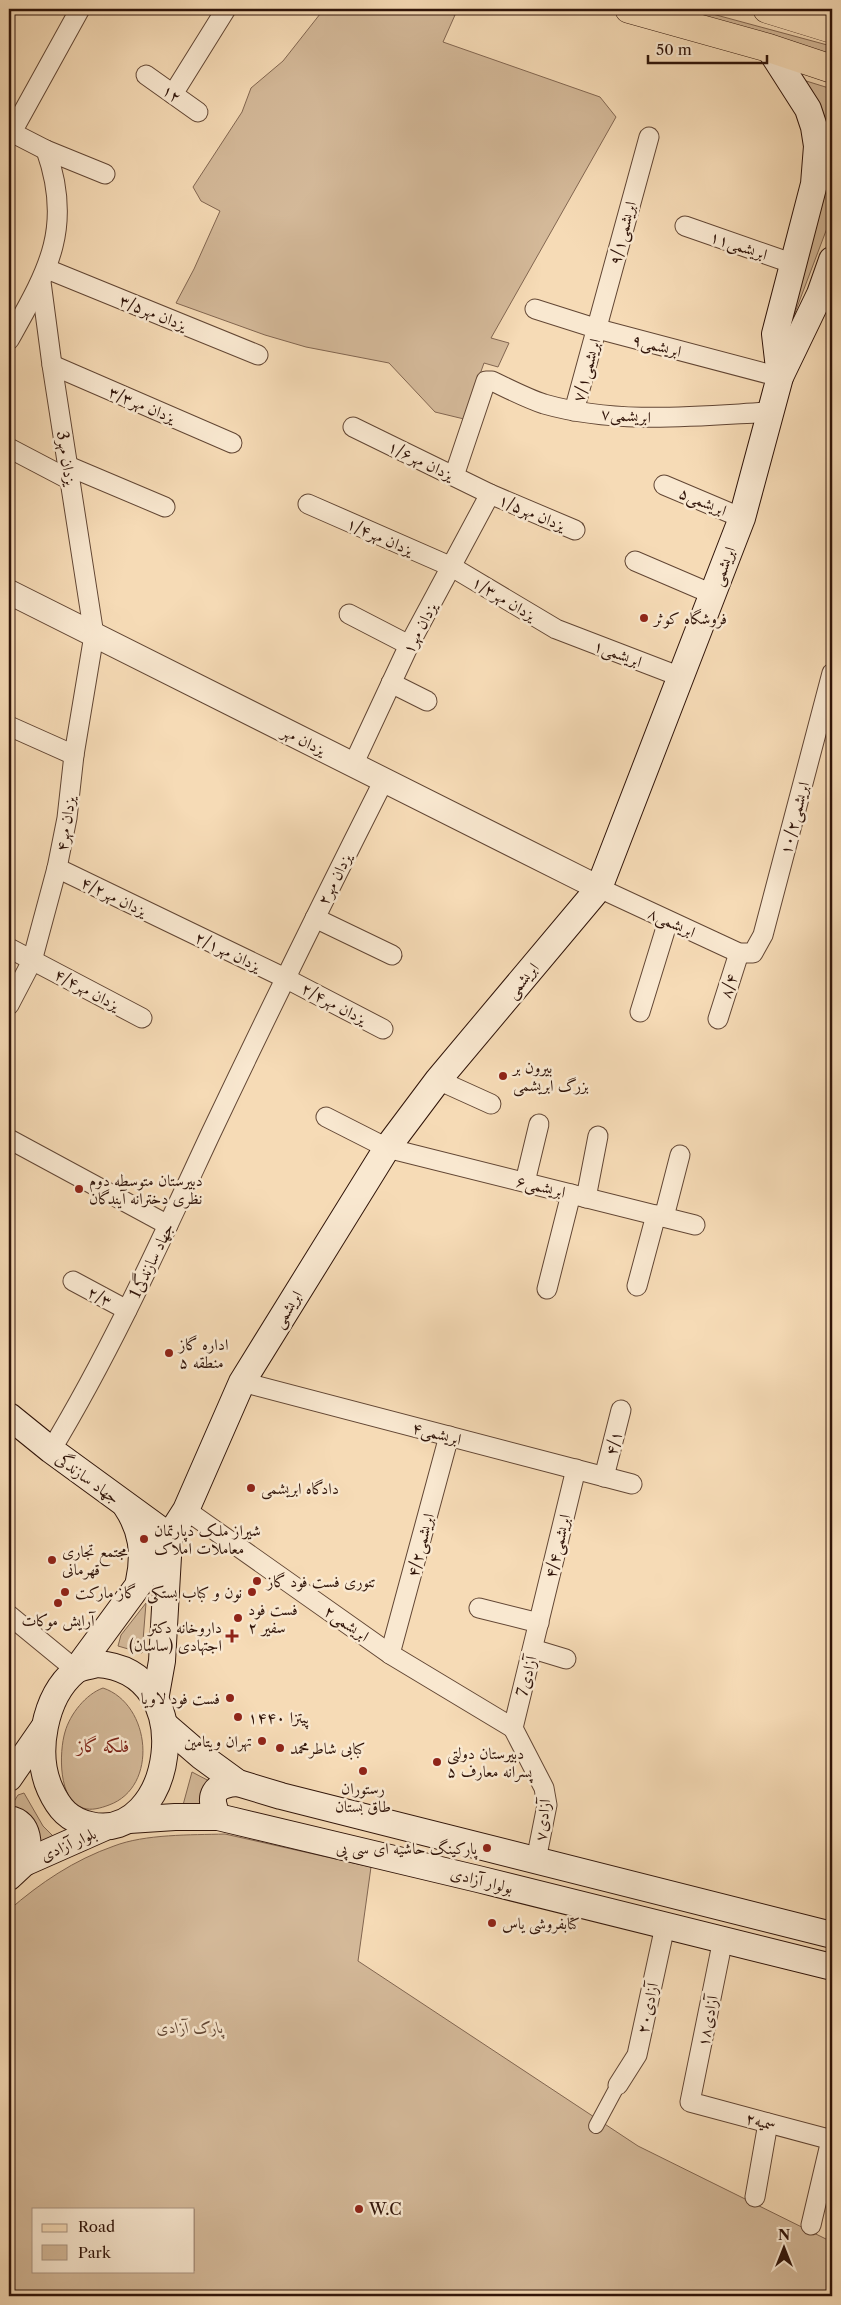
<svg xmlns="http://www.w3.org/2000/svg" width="841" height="2305" viewBox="0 0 841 2305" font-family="'Libre Caslon Text',Amiri,serif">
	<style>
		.green { fill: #d4b999; stroke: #826651; fill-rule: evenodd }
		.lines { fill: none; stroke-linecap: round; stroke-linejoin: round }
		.pedestrian-casing { stroke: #624634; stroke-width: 16 }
		.minor-casing { stroke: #624634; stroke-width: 21 }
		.tertiary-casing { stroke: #624634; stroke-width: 26 }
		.secondary-casing { stroke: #301409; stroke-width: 28 }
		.primary-casing { stroke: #301409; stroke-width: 29 }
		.pedestrian { stroke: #f9e8d0; stroke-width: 14 }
		.minor { stroke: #f9e8d0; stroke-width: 19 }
		.tertiary { stroke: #f9e8d0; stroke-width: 24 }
		.secondary { stroke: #f9e8d0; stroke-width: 26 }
		.primary { stroke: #f6dbb6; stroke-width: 28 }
		.poi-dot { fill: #8f2418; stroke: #f9e8d0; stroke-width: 2 }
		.labels { text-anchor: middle; stroke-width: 5; stroke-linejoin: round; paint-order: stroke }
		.street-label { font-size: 16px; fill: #301409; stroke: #f9e8d0 }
		.poi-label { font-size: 16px; fill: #301409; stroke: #f9e8d0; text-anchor: start }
		.park-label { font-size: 16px; font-style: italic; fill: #614634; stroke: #f9e8d0 }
		.neighbourhood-label { font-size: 18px; fill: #7a1f14; stroke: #f9e8d0 }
	</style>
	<rect width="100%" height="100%" fill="#f6dbb6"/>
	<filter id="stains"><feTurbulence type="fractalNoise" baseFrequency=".004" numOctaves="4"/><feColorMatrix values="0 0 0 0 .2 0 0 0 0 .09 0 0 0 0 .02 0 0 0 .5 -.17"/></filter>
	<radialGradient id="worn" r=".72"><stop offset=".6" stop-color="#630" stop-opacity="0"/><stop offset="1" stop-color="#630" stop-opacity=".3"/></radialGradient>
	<g class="green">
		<polygon points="324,9 431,9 455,15 443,42 600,97 616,117 491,338 509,343 498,367 484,363 464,419 435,412 389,363 306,347 265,335 176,303 194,269 220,211 201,201 193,187 242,112 251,88 283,61"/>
		<polygon points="663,9 694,9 831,46 832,57"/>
		<polygon points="803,80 832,89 832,215 785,339 821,196"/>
		<polygon points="146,1603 142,1653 118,1646 121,1635"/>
		<path d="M 103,1688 C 151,1704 159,1787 109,1805 C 101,1808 91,1811 83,1808 C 58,1801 59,1752 65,1732 C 70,1714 86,1694 103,1688 Z"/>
		<polygon points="192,1772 213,1783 204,1806 183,1805"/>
		<polygon points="24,1793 43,1826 55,1838 37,1846 10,1808 18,1795"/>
		<path d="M 225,1834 L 371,1867 L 358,1961 L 638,2146 L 832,2242 L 832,2296 L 9,2296 L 9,1910 C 40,1883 74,1860 114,1846 C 145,1834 191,1835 225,1834 ZM 34,2209 L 194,2209 L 194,2271 L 34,2271 Z"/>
	</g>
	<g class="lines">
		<defs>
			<polyline id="pedestrian" points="596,2126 618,2085"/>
			<g id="minor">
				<polyline points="146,75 198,112"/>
				<polyline points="173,94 226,9"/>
				<polyline points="9,131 46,150 105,174"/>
				<polyline points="12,132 80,9"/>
				<polyline points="685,226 794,264"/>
				<polyline points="47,269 258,355"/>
				<polyline points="535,309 598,329 780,377"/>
				<path d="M 9,340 C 47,272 74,229 46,150"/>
				<polyline points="52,365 232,443"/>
				<polyline points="574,411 649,137"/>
				<polyline points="353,427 490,494 575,530"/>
				<polyline points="9,448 70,480"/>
				<polyline points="68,466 165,507"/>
				<path d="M 454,476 L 486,381 L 492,381 C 509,389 526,398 544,404 C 618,425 696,416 771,412"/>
				<polyline points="664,485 742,518"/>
				<polyline points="308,504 452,567 556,629 681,677"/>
				<polyline points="635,561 712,594"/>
				<polyline points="349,614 409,645"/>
				<polyline points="391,683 427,701"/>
				<polyline points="9,726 74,755"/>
				<polyline points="353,765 409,645 490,494"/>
				<polyline points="57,868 285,978 383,1029"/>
				<polyline points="599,888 739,953 753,953 763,935 832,673"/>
				<polyline points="315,918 392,955"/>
				<polyline points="9,948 142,1018"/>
				<polyline points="9,1005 32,961 57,868 67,818 74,755 94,635 52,365 41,282"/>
				<polyline points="640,1012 668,921"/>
				<polyline points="718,1019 739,953"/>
				<polyline points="438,1080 491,1104"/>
				<polyline points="326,1117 387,1148 695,1225"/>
				<polyline points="9,1139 168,1225"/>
				<polyline points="525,1182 539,1124"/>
				<polyline points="586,1198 598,1136"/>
				<polyline points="664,1217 680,1155"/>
				<polyline points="73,1281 127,1310"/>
				<polyline points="637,1286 656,1215"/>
				<polyline points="547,1289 571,1194"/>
				<polyline points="242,1382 632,1484"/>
				<path d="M 51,1450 C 112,1349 161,1240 211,1133 C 267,1015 325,897 384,780"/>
				<polyline points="604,1477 621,1410"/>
				<polyline points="186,1510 390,1654 513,1728"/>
				<polyline points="479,1608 539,1623"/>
				<polyline points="9,1615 76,1670"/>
				<polyline points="533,1649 566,1659"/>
				<polyline points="390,1654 449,1436"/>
				<polyline points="513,1728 576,1469"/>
				<polyline points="513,1728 544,1788 547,1805 536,1860"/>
				<polyline points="723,1939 690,2102 832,2140"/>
				<polyline points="618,2085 637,2055 665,1926"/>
				<polyline points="755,2197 768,2123"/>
				<polyline points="811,2225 831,2140"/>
			</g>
			<polyline id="tertiary" points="9,592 599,888"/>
			<g id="secondary">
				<polyline points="769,48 808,109 814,127 817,146 814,184 775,334 780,377"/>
				<polyline points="9,1416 51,1450 169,1536"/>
				<path d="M 126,1506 C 142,1530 145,1553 139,1581"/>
				<path d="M 97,1664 C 204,1671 172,1845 90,1825 C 69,1820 59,1809 50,1789 C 34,1754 44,1697 75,1671 C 80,1667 91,1666 97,1664 Z"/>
				<polyline points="76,1670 137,1587 186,1510 242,1382 387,1148 438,1080 599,888 742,518 780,377 820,294 832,260"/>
				<polyline points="155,1700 162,1661 169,1539"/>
				<polyline points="165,1725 201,1756 238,1783 281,1796 832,1935"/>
				<polyline points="9,1778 43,1729"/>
				<path d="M 218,1817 C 207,1796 214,1784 238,1783"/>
				<path d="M 9,1819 C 30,1822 30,1847 24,1863"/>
				<polyline points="129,1820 175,1817 218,1817 478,1879 832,1967"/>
				<polyline points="9,1877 24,1863 103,1828"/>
			</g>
			<g id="primary">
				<polyline points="629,9 769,48 832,69"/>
				<polyline points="767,9 832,29"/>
			</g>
		</defs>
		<use href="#pedestrian" class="pedestrian-casing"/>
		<use href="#minor" class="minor-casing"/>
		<use href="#tertiary" class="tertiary-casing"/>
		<use href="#secondary" class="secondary-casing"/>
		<use href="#primary" class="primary-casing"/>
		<use href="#pedestrian" class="pedestrian"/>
		<use href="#minor" class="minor"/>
		<use href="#tertiary" class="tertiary"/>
		<use href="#secondary" class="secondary"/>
		<use href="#primary" class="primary"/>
	</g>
	<g class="poi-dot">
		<circle cx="644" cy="618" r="5"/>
		<circle cx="503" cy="1076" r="5"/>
		<circle cx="79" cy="1189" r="5"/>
		<circle cx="169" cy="1353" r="5"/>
		<circle cx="251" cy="1488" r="5"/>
		<circle cx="144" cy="1539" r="5"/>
		<circle cx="52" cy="1560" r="5"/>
		<circle cx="257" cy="1581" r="5"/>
		<circle cx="65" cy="1592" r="5"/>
		<circle cx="252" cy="1592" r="5"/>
		<circle cx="58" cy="1603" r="5"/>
		<circle cx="238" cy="1618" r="5"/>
		<path d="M229.5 1628.5h5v5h5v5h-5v5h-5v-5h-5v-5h5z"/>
		<circle cx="230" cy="1698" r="5"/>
		<circle cx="238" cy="1717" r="5"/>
		<circle cx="262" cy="1741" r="5"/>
		<circle cx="280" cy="1748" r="5"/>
		<circle cx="437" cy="1762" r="5"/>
		<circle cx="363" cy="1771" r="5"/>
		<circle cx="487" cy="1848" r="5"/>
		<circle cx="492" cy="1923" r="5"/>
		<circle cx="359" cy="2209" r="5"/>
	</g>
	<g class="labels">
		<g class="street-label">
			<text transform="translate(172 93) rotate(35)" y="6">۱۲</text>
			<text transform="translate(622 233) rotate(-75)" y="6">۹/۱ابریشمی</text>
			<text transform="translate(739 245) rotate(19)" y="6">ابریشمی۱۱</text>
			<text transform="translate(153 312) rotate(22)" y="6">۳/۵یزدان مهر</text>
			<text transform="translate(657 345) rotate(15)" y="6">ابریشمی۹</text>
			<text transform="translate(586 370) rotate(-74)" y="6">ابریشمی۷/۱</text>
			<text transform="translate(142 404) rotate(23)" y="6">۳/۳یزدان مهر</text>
			<text transform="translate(626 415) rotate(5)" y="6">ابریشمی۷</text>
			<text transform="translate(67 458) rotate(81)" y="6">3یزدان مهر</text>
			<text transform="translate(421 460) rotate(26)" y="6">۱/۶یزدان مهر</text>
			<text transform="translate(703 501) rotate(23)" y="6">ابریشمی۵</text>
			<text transform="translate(532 512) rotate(23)" y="6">۱/۵یزدان مهر</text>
			<text transform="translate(380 536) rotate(24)" y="6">۱/۴یزدان مهر</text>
			<text transform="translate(723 566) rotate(-69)" y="6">ابریشمی</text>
			<text transform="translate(504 598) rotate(31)" y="6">۱/۳یزدان مهر</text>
			<text transform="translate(419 628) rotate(-62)" y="6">یزدان مهر۱</text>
			<text transform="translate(618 653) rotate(21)" y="6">ابریشمی۱</text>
			<text transform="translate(304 740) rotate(27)" y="6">یزدان مهر</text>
			<text transform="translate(794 818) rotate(-75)" y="6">۱۰/۲ابریشمی</text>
			<text transform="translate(65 824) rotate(-81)" y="6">یزدان مهر۴</text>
			<text transform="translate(334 879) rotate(-63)" y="6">یزدان مهر۲</text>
			<text transform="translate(114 896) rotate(26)" y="6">۴/۲یزدان مهر</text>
			<text transform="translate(672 922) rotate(25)" y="6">ابریشمی۸</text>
			<text transform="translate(228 951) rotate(26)" y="6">۲/۱یزدان مهر</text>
			<text transform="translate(522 980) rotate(-50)" y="6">ابریشمی</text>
			<text transform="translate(728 986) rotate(-72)" y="6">۸/۴</text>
			<text transform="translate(87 989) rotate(28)" y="6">۴/۴یزدان مهر</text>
			<text transform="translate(334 1003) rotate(28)" y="6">۲/۴یزدان مهر</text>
			<text transform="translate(541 1186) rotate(14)" y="6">ابریشمی۶</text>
			<text transform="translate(151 1260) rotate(-64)" y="6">1جهاد سازندگی</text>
			<text transform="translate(100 1296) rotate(28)" y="6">۲/۳</text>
			<text transform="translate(287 1309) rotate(-58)" y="6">ابریشمی</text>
			<text transform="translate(437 1433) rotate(15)" y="6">ابریشمی۴</text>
			<text transform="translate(613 1443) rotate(-76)" y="6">۴/۱</text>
			<text transform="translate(88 1478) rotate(36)" y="6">جهاد سازندگی</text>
			<text transform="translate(420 1545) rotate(-75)" y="6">ابریشمی۴/۲</text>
			<text transform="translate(557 1546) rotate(-76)" y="6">ابریشمی۴/۴</text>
			<text transform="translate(347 1623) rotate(35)" y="6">ابریشمی۲</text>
			<text transform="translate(526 1676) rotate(-76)" y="6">7آزادی</text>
			<text transform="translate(542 1820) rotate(-83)" y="6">آزادی۷</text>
			<text transform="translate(68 1844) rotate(-24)" y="6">بلوار آزادی</text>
			<text transform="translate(482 1880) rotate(14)" y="6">بولوار آزادی</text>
			<text transform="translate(647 2008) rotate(-78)" y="6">آزادی۲۰</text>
			<text transform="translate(707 2021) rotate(-79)" y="6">آزادی۱۸</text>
			<text transform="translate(761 2121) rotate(15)" y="6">۲سمیه</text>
		</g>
		<g class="poi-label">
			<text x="654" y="624">فروشگاه کوثر</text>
			<text x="513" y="1073">بیرون بر<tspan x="513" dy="18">بزرگ ابریشمی</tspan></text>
			<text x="89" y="1186">دبیرستان متوسطه دوم<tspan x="89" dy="18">نظری دخترانه آیندگان</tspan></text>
			<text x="179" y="1350">اداره گاز<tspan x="179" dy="18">منطقه ۵</tspan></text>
			<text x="261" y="1494">دادگاه ابریشمی</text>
			<text x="154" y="1536">شیراز ملک دپارتمان<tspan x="154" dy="18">معاملات املاک</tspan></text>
			<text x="62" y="1557">مجتمع تجاری<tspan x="62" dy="18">قهرمانی</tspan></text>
			<text x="267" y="1587">تنوری فست فود گاز</text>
			<text x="75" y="1598">گاز مارکت</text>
			<text x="242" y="1598" text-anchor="end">نون و کباب بستکی</text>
			<text x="248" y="1615">فست فود<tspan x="248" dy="18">سفیر ۲</tspan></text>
			<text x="58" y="1626" text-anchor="middle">آرایش موکات</text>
			<text x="222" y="1633" text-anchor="end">داروخانه دکتر<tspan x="222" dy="18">اجتهادی (ساسان)</tspan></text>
			<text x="220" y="1704" text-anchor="end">فست فود لاویا</text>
			<text x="248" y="1723">پیتزا ۱۴۴۰</text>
			<text x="252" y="1747" text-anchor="end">تهران ویتامین</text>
			<text x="290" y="1754">کبابی شاطرمحمد</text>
			<text x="447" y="1759">دبیرستان دولتی<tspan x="447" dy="18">پسرانه معارف ۵</tspan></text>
			<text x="363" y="1794" text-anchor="middle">رستوران<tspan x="363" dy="18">طاق بستان</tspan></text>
			<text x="477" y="1854" text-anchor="end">پارکینگ حاشیه ای سی پی</text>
			<text x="502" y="1929">کتابفروشی یاس</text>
			<text x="369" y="2215">W.C</text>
		</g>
		<g class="park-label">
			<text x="190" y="2033">پارک آزادی</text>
		</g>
		<g class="neighbourhood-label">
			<text x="103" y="1752">فلکه گاز</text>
		</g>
	</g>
	<rect width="841" height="2305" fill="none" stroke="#f6dbb6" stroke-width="30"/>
	<rect x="10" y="10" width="821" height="2285" fill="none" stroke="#301409" stroke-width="2.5"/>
	<rect x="15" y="15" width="811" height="2275" fill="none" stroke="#301409"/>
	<rect x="32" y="2208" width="162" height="65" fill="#f9e8d0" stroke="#a99380"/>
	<rect x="42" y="2224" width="25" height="8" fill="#f6dbb6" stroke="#a99380"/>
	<text x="78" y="2232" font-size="15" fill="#301409">Road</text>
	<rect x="42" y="2245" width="25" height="15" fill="#d4b999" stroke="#a99380"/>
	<text x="78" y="2258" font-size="15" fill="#301409">Park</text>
	<g transform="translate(784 2248)" stroke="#f9e8d0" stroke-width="4" paint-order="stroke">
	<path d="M0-4L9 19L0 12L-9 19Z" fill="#301409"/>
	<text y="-8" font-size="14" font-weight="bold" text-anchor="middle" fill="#301409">N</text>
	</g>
	<path d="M648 55v8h119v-8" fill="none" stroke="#301409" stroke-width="2.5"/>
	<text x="656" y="55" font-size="15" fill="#301409" stroke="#f9e8d0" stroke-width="4" paint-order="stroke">50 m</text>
	<rect width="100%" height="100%" filter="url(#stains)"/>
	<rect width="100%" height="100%" fill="url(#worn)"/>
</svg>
